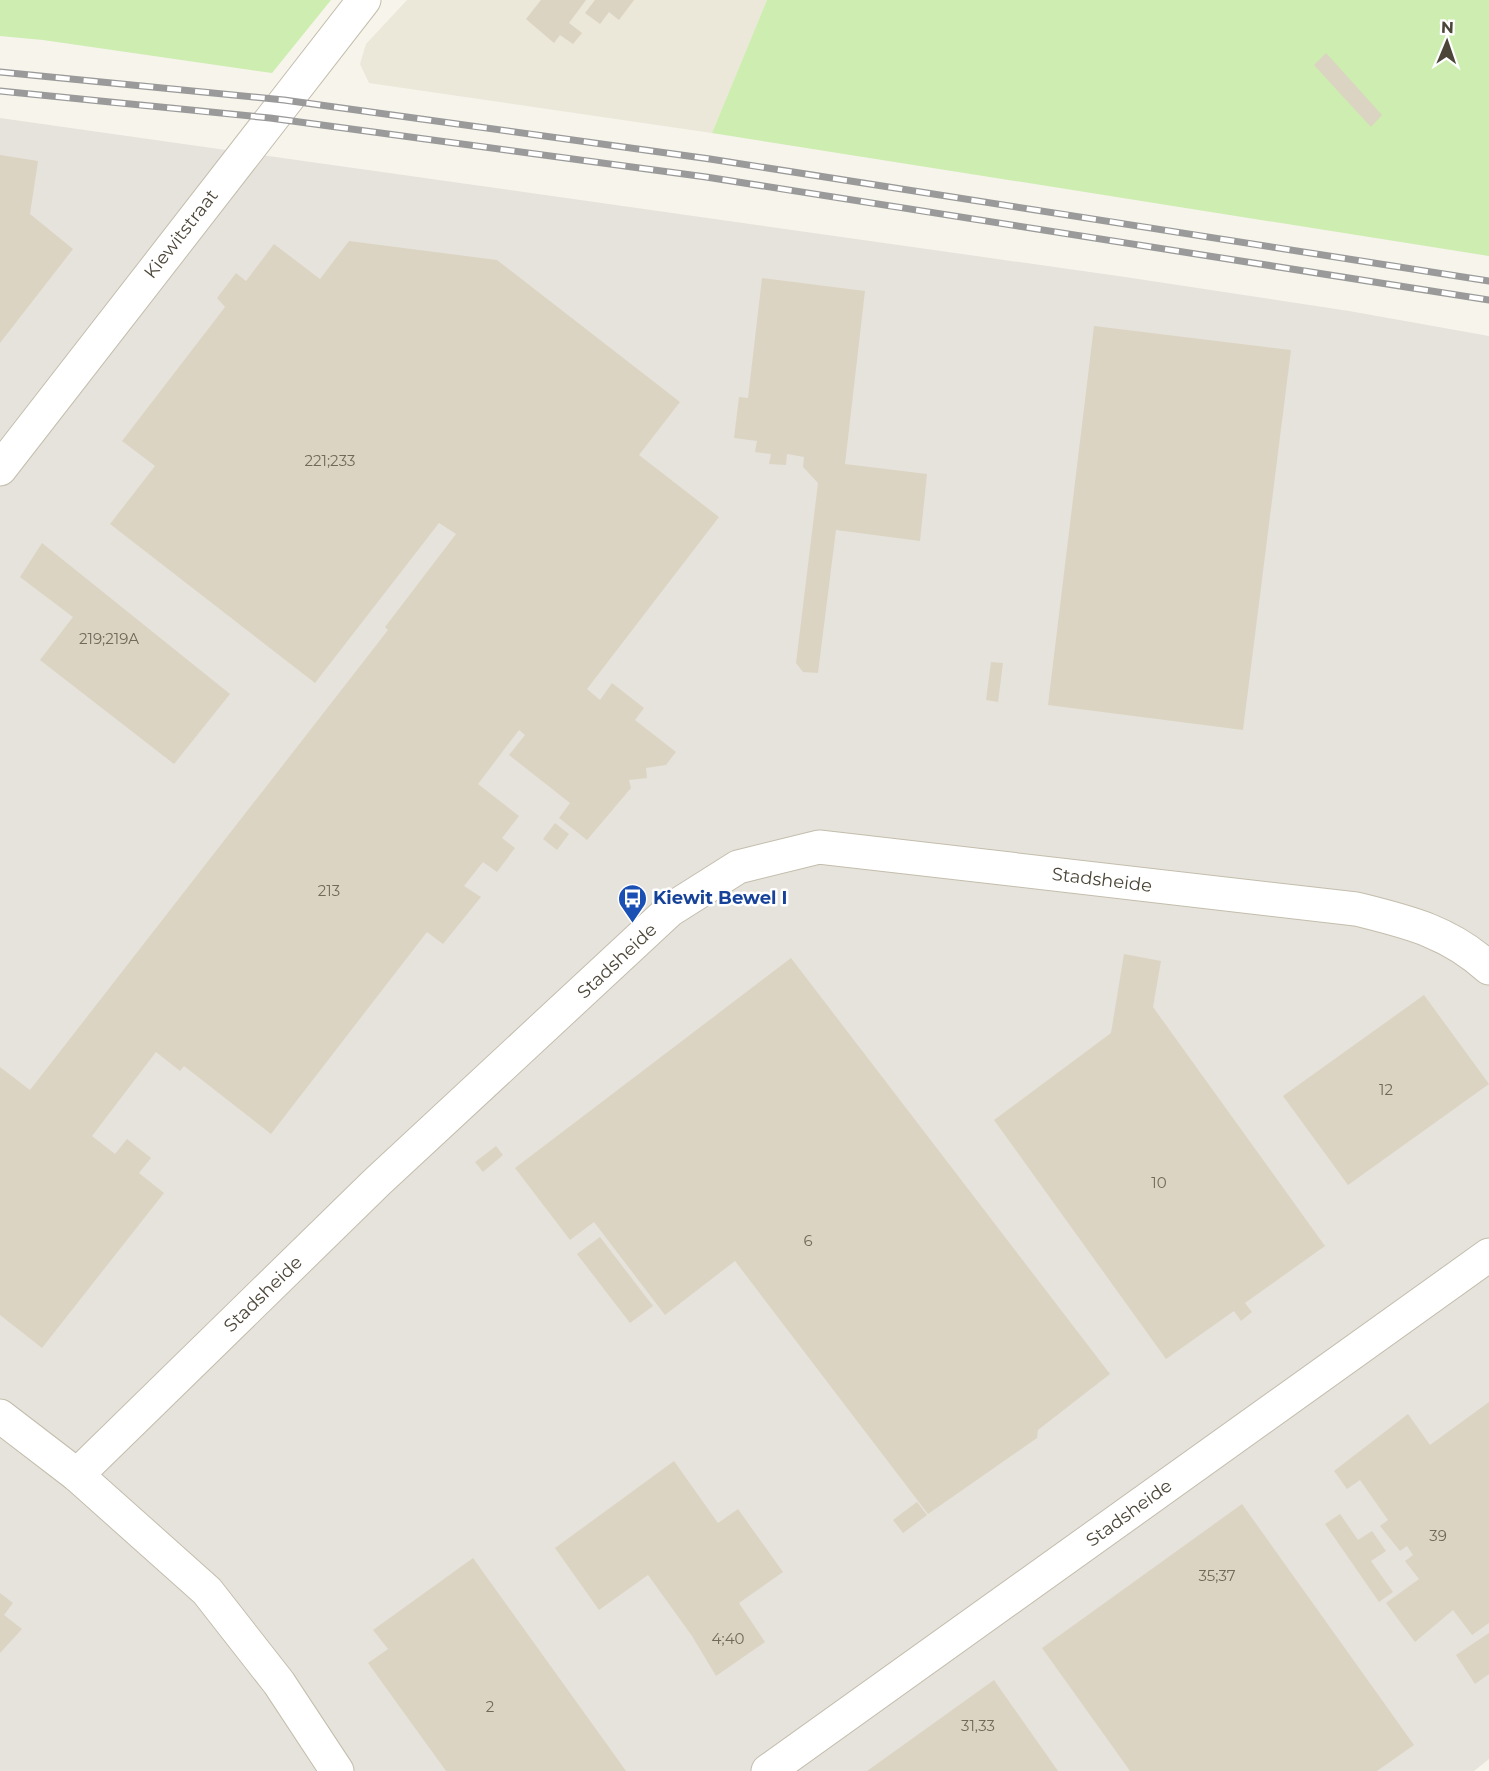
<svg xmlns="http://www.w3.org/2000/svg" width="1489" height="1771" viewBox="0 0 1489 1771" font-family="Montserrat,sans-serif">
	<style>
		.residential { fill: #ebe7d9 }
		.industrial { fill: #e6e3dc }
		.green { fill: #cdedb1 }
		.building { fill: #dcd4c2 }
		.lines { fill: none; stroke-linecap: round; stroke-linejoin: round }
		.minor-casing { stroke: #c3bdac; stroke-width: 35 }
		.minor { stroke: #fff; stroke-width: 33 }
		.rail-casing { stroke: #9a9a9a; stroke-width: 7 }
		.rail { stroke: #fff; stroke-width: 4.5; stroke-dasharray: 14; stroke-linecap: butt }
		.labels { text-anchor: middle; stroke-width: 5; stroke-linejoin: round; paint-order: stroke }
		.number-label { font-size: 15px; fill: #706a5a }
		.street-label { font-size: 18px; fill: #4c4638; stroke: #fff }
		.transit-label { font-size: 18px; font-weight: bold; fill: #164399; stroke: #fff; text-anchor: start }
	</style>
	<rect width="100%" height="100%" fill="#f6f4eb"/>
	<polygon class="residential" points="407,0 767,0 712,133 369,83 360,64 366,44"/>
	<polygon class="industrial" points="0,118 1125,277 1349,311 1489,336 1489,1759 1474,1771 0,1771"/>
	<g class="green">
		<polygon points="0,0 331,0 272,73 43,40 0,36"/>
		<polygon points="767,0 1489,0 1489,256 712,133"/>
	</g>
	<g class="building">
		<polygon points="541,0 586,0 569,23 582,33 573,44 560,35 554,43 526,19"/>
		<polygon points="595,0 634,0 619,20 609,12 600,24 585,13"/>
		<polygon points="1326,53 1382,115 1371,127 1314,65"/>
		<polygon points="0,155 38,161 30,214 73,249 0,343"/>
		<polygon points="349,241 497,260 680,402 639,455 719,517 587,689 600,700 612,683 644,708 635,720 676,752 666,765 646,768 647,778 629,780 631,788 587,840 559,818 570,803 509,755 525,735 519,730 478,784 519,816 502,838 515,848 497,872 483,862 464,886 481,897 443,944 427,932 271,1134 184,1066 180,1071 156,1052 92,1136 115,1154 127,1139 151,1158 139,1173 164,1193 42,1348 0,1315 0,1067 30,1090 388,630 385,627 456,534 439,523 315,683 110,524 155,466 122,441 225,307 217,298 236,273 246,281 274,244 320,279"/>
		<polygon points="762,278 865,291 845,464 927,474 920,541 836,530 818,673 803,672 796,663 818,483 803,467 804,457 787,454 786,465 769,464 771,454 755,452 757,441 734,438 739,397 748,398"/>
		<polygon points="1094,326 1291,350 1243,730 1048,705"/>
		<polygon points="42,543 230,694 174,764 40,660 73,617 20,577"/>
		<polygon points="991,662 1003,663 998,702 986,700"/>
		<polygon points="555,823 569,834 557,850 543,839"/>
		<polygon points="1124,954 1161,961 1153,1007 1325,1246 1245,1303 1252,1312 1241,1321 1234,1311 1166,1359 994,1120 1111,1033"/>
		<polygon points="791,958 1110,1374 1038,1430 1037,1438 928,1514 735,1261 665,1315 594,1222 570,1240 515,1168"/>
		<polygon points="1424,995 1489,1084 1348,1185 1283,1096"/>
		<polygon points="496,1146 503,1155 483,1172 475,1162"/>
		<polygon points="600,1237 653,1306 630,1323 577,1254"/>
		<polygon points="1489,1402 1489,1623 1472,1635 1453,1610 1415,1642 1386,1603 1419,1579 1405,1561 1413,1555 1407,1546 1400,1551 1380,1526 1388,1520 1360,1480 1347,1489 1334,1471 1408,1414 1430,1445"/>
		<polygon points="674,1461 718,1523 738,1509 783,1572 739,1603 765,1642 716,1676 692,1636 648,1575 599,1610 555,1548"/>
		<polygon points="917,1502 927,1515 903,1533 893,1520"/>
		<polygon points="1242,1504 1414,1745 1377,1771 1130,1771 1042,1648"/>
		<polygon points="1340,1514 1358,1540 1372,1531 1386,1551 1371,1561 1393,1592 1379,1602 1325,1524"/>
		<polygon points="473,1558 611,1750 626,1771 446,1771 368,1663 388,1649 373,1630"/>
		<polygon points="0,1593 13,1603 4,1615 22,1629 0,1653"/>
		<polygon points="1489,1633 1489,1674 1475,1684 1456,1655"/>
		<polygon points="994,1680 1058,1771 867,1771"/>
	</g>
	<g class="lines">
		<defs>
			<g id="minor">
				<polyline points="0,469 364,0"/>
				<polyline points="0,1416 77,1475 207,1591 279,1683 337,1771"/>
				<path d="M 77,1475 L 377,1182 L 670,910 L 738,867 L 819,847 L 1356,909 C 1408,922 1448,931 1489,968"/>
				<polyline points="768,1771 1489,1255"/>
			</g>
		</defs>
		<use href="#minor" class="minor-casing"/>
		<use href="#minor" class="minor"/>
		<defs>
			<g id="rail">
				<polyline points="0,72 284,100 710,159 1489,281"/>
				<polyline points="0,91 270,118 706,177 1489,300"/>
			</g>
		</defs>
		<use href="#rail" class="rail-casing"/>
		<use href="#rail" class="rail"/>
	</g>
	<defs>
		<symbol id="bus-pin" viewBox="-11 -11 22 30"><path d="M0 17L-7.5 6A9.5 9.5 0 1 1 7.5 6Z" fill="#1a4fb4" stroke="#fff"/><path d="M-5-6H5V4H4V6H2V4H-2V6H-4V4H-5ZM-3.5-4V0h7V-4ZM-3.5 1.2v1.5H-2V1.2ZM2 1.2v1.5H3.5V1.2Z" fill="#fff"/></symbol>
	</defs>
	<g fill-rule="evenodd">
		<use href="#bus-pin" x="616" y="882" width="33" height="45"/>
	</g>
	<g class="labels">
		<g class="number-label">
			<text x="330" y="466">221;233</text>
			<text x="109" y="644">219;219A</text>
			<text x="329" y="896">213</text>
			<text x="1386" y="1095">12</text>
			<text x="1159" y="1188">10</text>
			<text x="808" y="1246">6</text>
			<text x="1438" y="1541">39</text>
			<text x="1217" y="1581">35;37</text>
			<text x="728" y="1644">4;40</text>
			<text x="490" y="1712">2</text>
			<text x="978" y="1731">31,33</text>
		</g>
		<g class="street-label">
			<text transform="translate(181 234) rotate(-52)" y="6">Kiewitstraat</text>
			<text transform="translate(1102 880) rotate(7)" y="6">Stadsheide</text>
			<text transform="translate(617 961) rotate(-43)" y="6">Stadsheide</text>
			<text transform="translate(263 1294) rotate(-44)" y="6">Stadsheide</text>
			<text transform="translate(1129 1513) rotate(-36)" y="6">Stadsheide</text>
		</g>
		<g class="transit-label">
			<text x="653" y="904">Kiewit Bewel I</text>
		</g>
	</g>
	<g transform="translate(1447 42) rotate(2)" stroke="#ffffff" stroke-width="4.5" paint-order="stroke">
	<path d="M0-4.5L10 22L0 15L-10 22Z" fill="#4c4638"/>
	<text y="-9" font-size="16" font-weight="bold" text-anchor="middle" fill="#4c4638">N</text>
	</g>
</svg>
